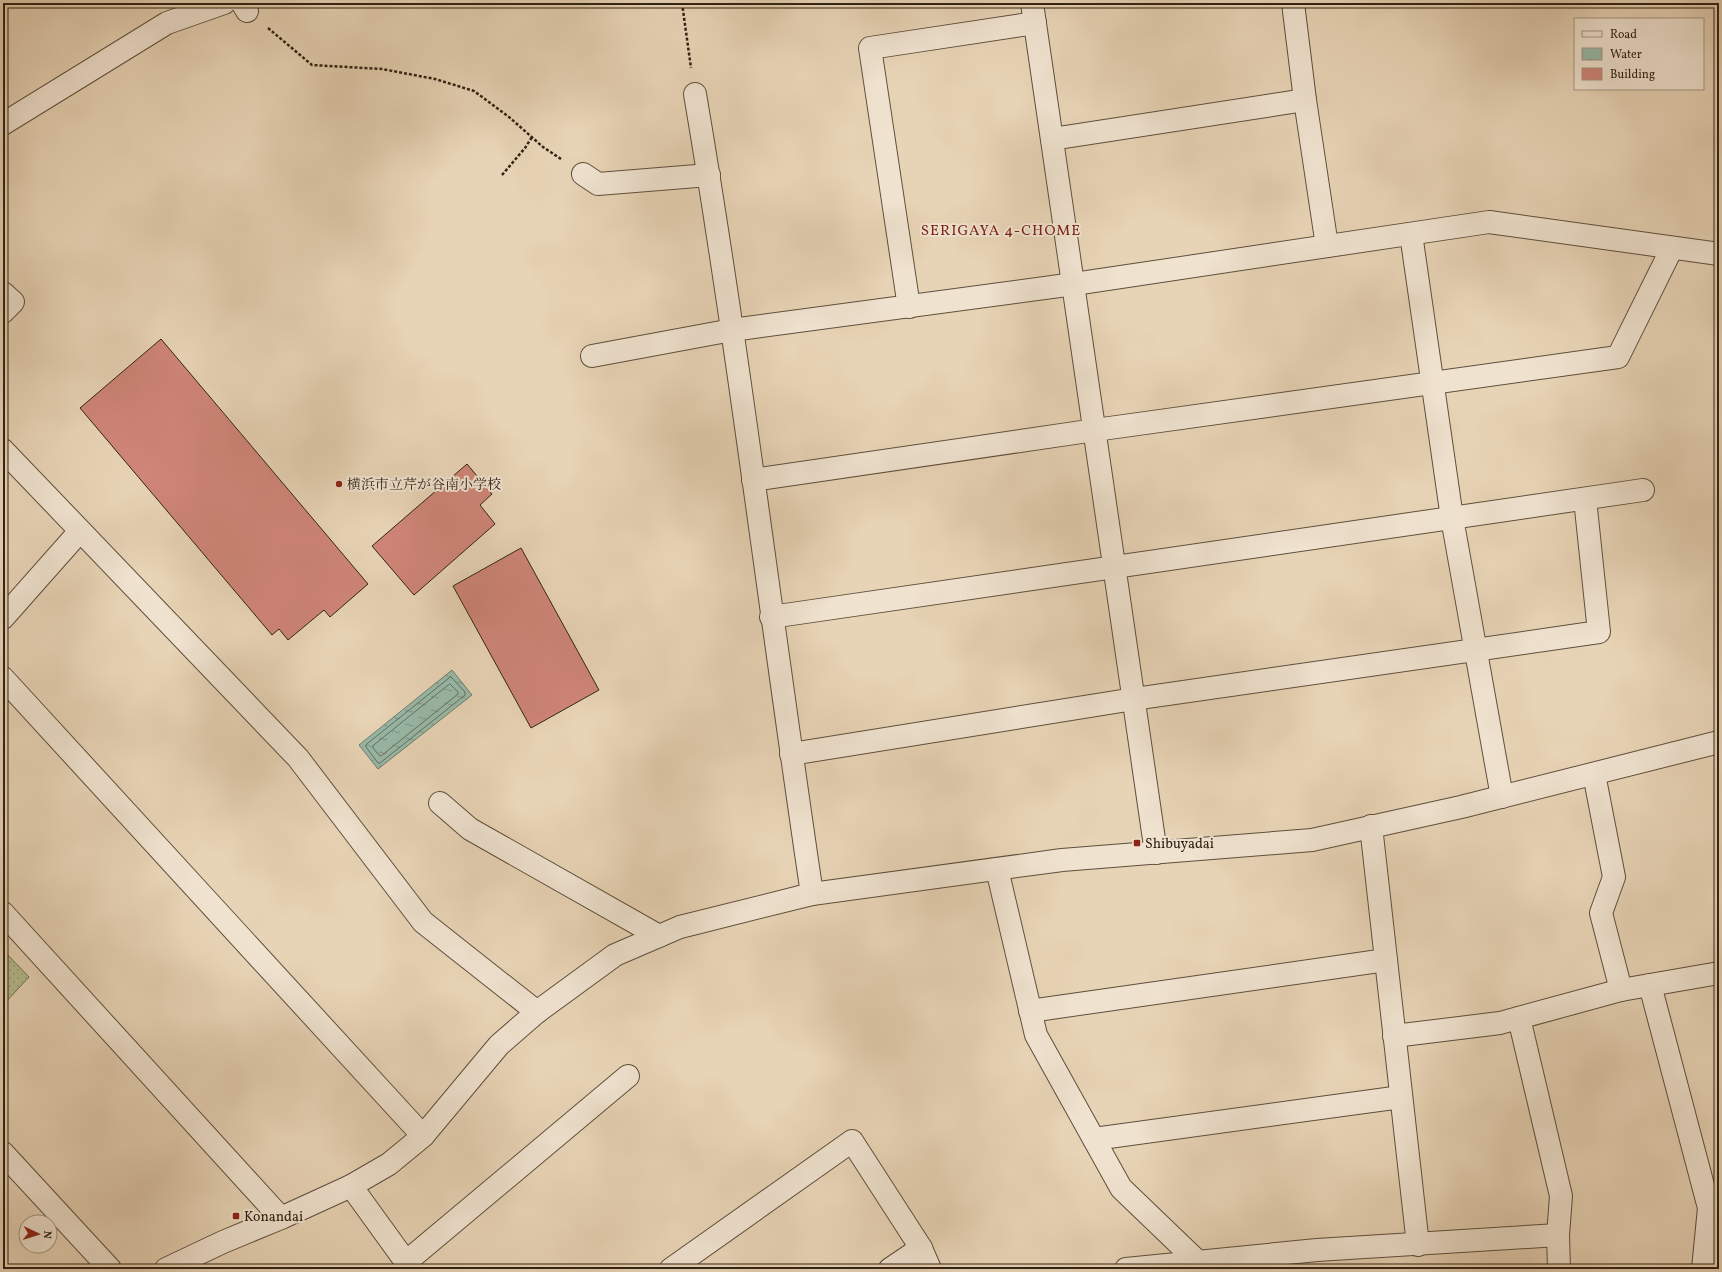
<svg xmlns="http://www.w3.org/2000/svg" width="1722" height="1272" viewBox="0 0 1722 1272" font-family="Vollkorn,'Noto Serif JP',serif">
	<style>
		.park { fill: url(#park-dots); stroke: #727051 }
		.water { fill: url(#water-ripples); stroke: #6e7d6d }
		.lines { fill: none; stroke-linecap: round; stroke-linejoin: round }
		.shore { stroke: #646e5e; stroke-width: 1 }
		.building { fill: #cf8578; stroke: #302314 }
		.minor-casing { stroke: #5e4f3c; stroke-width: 24 }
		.path { stroke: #302314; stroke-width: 2.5; stroke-dasharray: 3 2; stroke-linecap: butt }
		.minor { stroke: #efe2cf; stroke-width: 22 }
		.poi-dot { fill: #8f2418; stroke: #efe2cf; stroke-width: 1.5 }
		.labels { text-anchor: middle; stroke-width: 4; stroke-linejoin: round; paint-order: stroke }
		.poi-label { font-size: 14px; fill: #302314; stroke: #efe2cf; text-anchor: start }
		.neighbourhood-label { font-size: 15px; letter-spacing: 1px; fill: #7a1f14; stroke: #efe2cf }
	</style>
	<defs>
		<pattern id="park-dots" width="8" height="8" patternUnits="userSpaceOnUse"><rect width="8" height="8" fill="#b4bc8e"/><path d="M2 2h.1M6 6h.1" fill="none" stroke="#9ba17a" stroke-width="1.8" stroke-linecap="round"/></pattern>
		<pattern id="water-ripples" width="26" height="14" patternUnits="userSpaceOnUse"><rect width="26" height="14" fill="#98b9a8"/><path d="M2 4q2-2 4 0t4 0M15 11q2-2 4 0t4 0" fill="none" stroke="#7c9688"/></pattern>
	</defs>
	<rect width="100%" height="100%" fill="#e7d3b5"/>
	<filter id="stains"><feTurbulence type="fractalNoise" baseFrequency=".005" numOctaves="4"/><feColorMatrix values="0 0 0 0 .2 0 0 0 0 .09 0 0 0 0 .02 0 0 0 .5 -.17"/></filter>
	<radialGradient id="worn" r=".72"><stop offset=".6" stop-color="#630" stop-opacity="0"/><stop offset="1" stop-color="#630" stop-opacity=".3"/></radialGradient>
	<polygon class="park" points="3,950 29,977 3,1005"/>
	<polygon class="water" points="452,670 472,695 378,769 359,745"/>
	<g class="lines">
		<g class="shore">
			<polygon points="451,677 465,692 465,695 380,763 378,763 366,747 366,745"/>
			<polygon points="450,684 458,692 458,694 381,756 379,755 373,748 373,746"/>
		</g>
	</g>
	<g class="building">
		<polygon points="161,339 368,584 330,617 324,610 288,640 279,629 272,635 80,408"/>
		<polygon points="467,464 492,494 480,505 495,524 414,595 372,546"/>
		<polygon points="521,548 599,690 531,728 453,586"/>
	</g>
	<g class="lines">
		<defs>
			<g id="minor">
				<polyline points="242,3 247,11"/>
				<polyline points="1032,3 1156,853"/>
				<polyline points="1293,3 1305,100 1327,246"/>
				<path d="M 695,94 C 740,359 772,627 812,894"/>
				<polyline points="3,124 167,23 224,3"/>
				<polyline points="1052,139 1305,100"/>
				<polyline points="583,174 598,184 709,175"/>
				<polyline points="1411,234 1452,518 1502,797"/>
				<polyline points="3,293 13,302 3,312"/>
				<polyline points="909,307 870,48 1035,23"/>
				<polyline points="592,356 732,330 1074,284 1489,222 1719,254"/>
				<polyline points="3,450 298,758 423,922 537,1012"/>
				<polyline points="753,480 1095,430 1618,357 1672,248"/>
				<polyline points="771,617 1643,490"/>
				<polyline points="3,618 80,531"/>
				<polyline points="3,678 423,1136"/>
				<polyline points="791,754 1134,699 1599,632 1585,499"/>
				<polyline points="1594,774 1614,877 1601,913 1621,990"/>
				<polyline points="440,803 470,829 659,936"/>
				<polyline points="1371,826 1418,1245"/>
				<polyline points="997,869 1036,1035 1121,1188 1198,1262"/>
				<polyline points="3,913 281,1218"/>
				<polyline points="1650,985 1709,1208 1703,1269"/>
				<polyline points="1030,1011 1386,960"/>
				<polyline points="1519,1018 1561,1196 1558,1235 1559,1269"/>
				<polyline points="1394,1036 1500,1023 1621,990 1719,973"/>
				<polyline points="1094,1139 1401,1097"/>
				<polyline points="3,1153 110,1269"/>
				<polyline points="351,1186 411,1269"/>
				<polyline points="406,1262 628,1076"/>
				<polyline points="166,1269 223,1242 281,1218 351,1186 389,1164 423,1136 499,1045 537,1012 615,955 680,927 812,894 1062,860 1312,840 1461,807 1719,742"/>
				<polyline points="671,1269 852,1141 921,1248 930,1269"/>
				<polyline points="890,1269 921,1248"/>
				<polyline points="1126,1269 1317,1250 1558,1235"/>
			</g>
		</defs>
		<use href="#minor" class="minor-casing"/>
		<g class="path">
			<polyline points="682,3 691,68"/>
			<polyline points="268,28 312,65 382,69 435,79 474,91 509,117 543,147 561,159"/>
			<polyline points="502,175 525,148 532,137"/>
		</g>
		<use href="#minor" class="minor"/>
	</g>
	<g class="poi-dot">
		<circle cx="339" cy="484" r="4"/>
		<rect x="1133" y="839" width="8" height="8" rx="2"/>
		<rect x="232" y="1212" width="8" height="8" rx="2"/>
	</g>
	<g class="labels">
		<g class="poi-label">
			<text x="347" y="489">横浜市立芹が谷南小学校</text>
			<text x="1145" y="848">Shibuyadai</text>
			<text x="244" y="1221">Konandai</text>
		</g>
		<g class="neighbourhood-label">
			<text x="1001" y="235">SERIGAYA 4-CHOME</text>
		</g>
	</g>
	<rect width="1722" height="1272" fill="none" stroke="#e7d3b5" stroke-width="16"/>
	<rect x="4" y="4" width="1714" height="1264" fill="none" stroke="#302314" stroke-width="2"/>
	<rect x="8" y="8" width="1706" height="1256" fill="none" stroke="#302314"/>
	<rect x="1574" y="18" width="130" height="72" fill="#efe2cf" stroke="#a39684"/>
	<rect x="1582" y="31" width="20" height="6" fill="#efe2cf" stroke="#a39684"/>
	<text x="1610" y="38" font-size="12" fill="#302314">Road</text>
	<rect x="1582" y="48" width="20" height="12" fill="url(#water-ripples)" stroke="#a39684"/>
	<text x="1610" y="58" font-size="12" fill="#302314">Water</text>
	<rect x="1582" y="68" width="20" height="12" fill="#cf8578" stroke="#a39684"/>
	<text x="1610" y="78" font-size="12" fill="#302314">Building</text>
	<g transform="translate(38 1234) rotate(94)"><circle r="19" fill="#efe2cf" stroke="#a39684"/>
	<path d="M0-3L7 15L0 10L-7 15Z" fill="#8f2418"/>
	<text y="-6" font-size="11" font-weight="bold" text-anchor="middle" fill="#302314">N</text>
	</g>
	<rect width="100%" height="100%" filter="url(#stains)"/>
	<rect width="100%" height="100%" fill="url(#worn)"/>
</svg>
